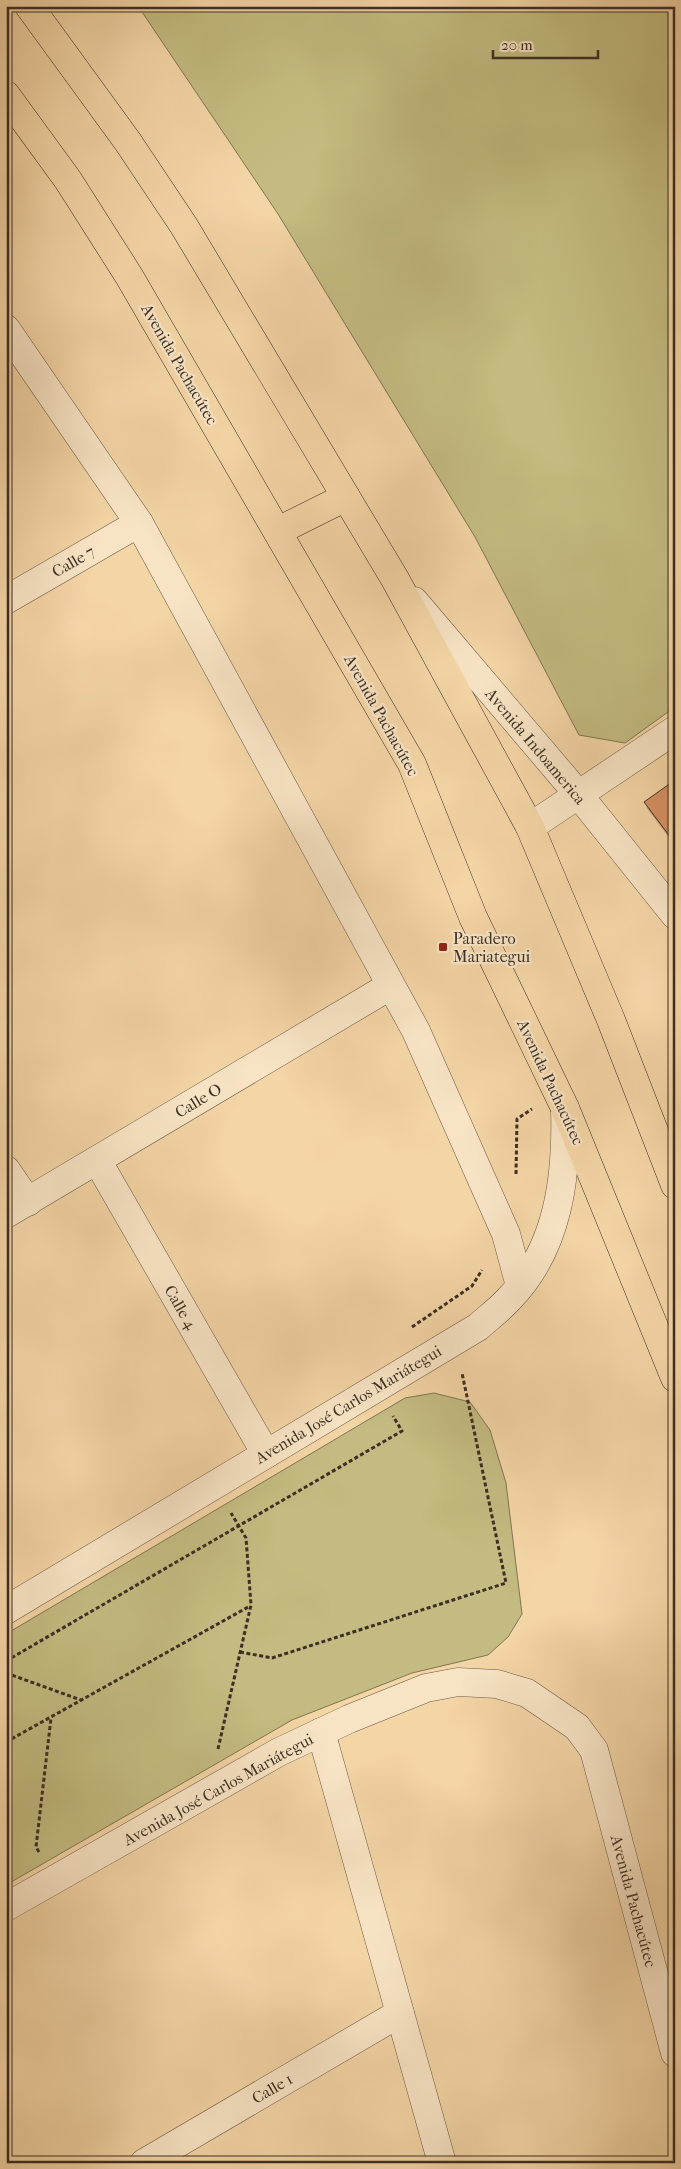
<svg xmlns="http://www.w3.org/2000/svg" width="681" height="2169" viewBox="0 0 681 2169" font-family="'IM FELL French Canon',serif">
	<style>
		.green { fill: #c3bb81; stroke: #807552 }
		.building { fill: #d69064; stroke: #3c2f23; filter: url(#shadow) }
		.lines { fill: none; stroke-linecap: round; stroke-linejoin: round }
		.minor-casing { stroke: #6a5844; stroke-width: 29 }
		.tertiary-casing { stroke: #6a5844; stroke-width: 29 }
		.primary-casing { stroke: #3c2f23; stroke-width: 29 }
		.path { stroke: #3c2f23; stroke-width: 3; stroke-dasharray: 4 2.5; stroke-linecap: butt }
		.minor { stroke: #f8e4c5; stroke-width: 28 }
		.tertiary { stroke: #f8e4c5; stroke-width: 28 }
		.primary { stroke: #f4d5a6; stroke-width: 28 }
		.poi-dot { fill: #8f2418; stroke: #f8e4c5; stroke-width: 2 }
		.labels { text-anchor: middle; stroke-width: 4.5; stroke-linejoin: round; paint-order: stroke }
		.street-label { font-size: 16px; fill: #3c2f23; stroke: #f8e4c5 }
		.poi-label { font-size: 16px; fill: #3c2f23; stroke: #f8e4c5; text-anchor: start }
	</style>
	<defs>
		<filter id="shadow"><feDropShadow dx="3" dy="5.5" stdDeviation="0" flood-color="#0004"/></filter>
	</defs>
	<rect width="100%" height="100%" fill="#f4d5a6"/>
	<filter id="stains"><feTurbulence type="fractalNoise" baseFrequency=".004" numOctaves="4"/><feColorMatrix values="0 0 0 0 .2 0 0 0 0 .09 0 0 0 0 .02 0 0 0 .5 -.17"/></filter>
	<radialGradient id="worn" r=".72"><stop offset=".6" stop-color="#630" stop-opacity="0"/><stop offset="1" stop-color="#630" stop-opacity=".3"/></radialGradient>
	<g class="green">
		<polygon points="138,6 675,6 675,707 625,743 579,735 475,537 278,214"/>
		<polygon points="434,1393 470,1402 490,1430 506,1483 522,1614 508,1637 488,1655 412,1673 292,1720 6,1885 6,1634 405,1398"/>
	</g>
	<polygon class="building" points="675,780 675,836 671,838 644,802"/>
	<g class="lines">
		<defs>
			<g id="minor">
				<polyline points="6,329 139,523 416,1031 506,1234 520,1286"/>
				<polyline points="6,600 139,523"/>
				<polyline points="414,601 578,794 675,915"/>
				<polyline points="530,827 675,730"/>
				<polyline points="97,1160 266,1454"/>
				<polyline points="6,1170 28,1202"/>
				<polyline points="6,1214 390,986"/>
				<polyline points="321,1732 442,2163"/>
				<polyline points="144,2163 400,2013"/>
			</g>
			<g id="tertiary">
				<path d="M 6,1610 L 478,1327 C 488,1318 500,1309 509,1299 C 559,1248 567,1176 565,1109"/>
				<polyline points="6,1907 279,1752 349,1719 426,1688 458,1682 497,1684 527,1693 577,1727 594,1750 675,2053"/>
			</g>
			<g id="primary">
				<polyline points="29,6 128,142 184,226 395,579 530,827 611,1020 675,1185"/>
				<polyline points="6,95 68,180 129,276 412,764 473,917 565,1108 675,1378"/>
				<polyline points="278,531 346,497"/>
			</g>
		</defs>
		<use href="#minor" class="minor-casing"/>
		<use href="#tertiary" class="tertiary-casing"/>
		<use href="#primary" class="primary-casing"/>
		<g class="path">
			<polyline points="516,1174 517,1119 532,1109"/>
			<polyline points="412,1327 472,1286 482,1270"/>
			<polyline points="240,1652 272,1658 506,1583 462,1373"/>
			<polyline points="6,1661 402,1431 393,1416"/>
			<polyline points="6,1673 81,1700"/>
			<polyline points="6,1742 250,1606"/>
			<polyline points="218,1749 251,1605 246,1538 231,1513"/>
			<polyline points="39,1852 36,1847 51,1718"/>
		</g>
		<use href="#minor" class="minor"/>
		<use href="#tertiary" class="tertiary"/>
		<use href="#primary" class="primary"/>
	</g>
	<rect class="poi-dot" x="438" y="942" width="10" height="10" rx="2.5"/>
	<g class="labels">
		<g class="street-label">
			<text transform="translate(180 364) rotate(60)" y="6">Avenida Pachacútec</text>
			<text transform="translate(73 561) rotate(-30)" y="6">Calle 7</text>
			<text transform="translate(382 715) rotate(61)" y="6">Avenida Pachacútec</text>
			<text transform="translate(536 746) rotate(50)" y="6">Avenida Indoamerica</text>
			<text transform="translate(551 1082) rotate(65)" y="6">Avenida Pachacútec</text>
			<text transform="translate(198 1100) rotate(-31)" y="6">Calle O</text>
			<text transform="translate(181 1307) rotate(60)" y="6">Calle 4</text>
			<text transform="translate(348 1404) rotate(-31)" y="6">Avenida José Carlos Mariátegui</text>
			<text transform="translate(218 1789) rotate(-29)" y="6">Avenida José Carlos Mariátegui</text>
			<text transform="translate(634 1901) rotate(75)" y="6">Avenida Pachacútec</text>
			<text transform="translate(272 2088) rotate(-30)" y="6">Calle 1</text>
		</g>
		<g class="poi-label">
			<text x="453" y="944">Paradero<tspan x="453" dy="18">Mariategui</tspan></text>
		</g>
	</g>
	<rect width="681" height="2169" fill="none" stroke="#f4d5a6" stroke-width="25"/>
	<rect x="8" y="8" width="666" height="2154" fill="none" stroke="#3c2f23" stroke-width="2.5"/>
	<rect x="12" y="12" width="656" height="2144" fill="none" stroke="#3c2f23"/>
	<path d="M493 50v8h105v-8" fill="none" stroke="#3c2f23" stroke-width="2.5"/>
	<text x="501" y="50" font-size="15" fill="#3c2f23" stroke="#f8e4c5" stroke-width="4" paint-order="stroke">20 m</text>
	<rect width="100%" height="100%" filter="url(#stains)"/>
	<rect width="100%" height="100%" fill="url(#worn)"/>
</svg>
